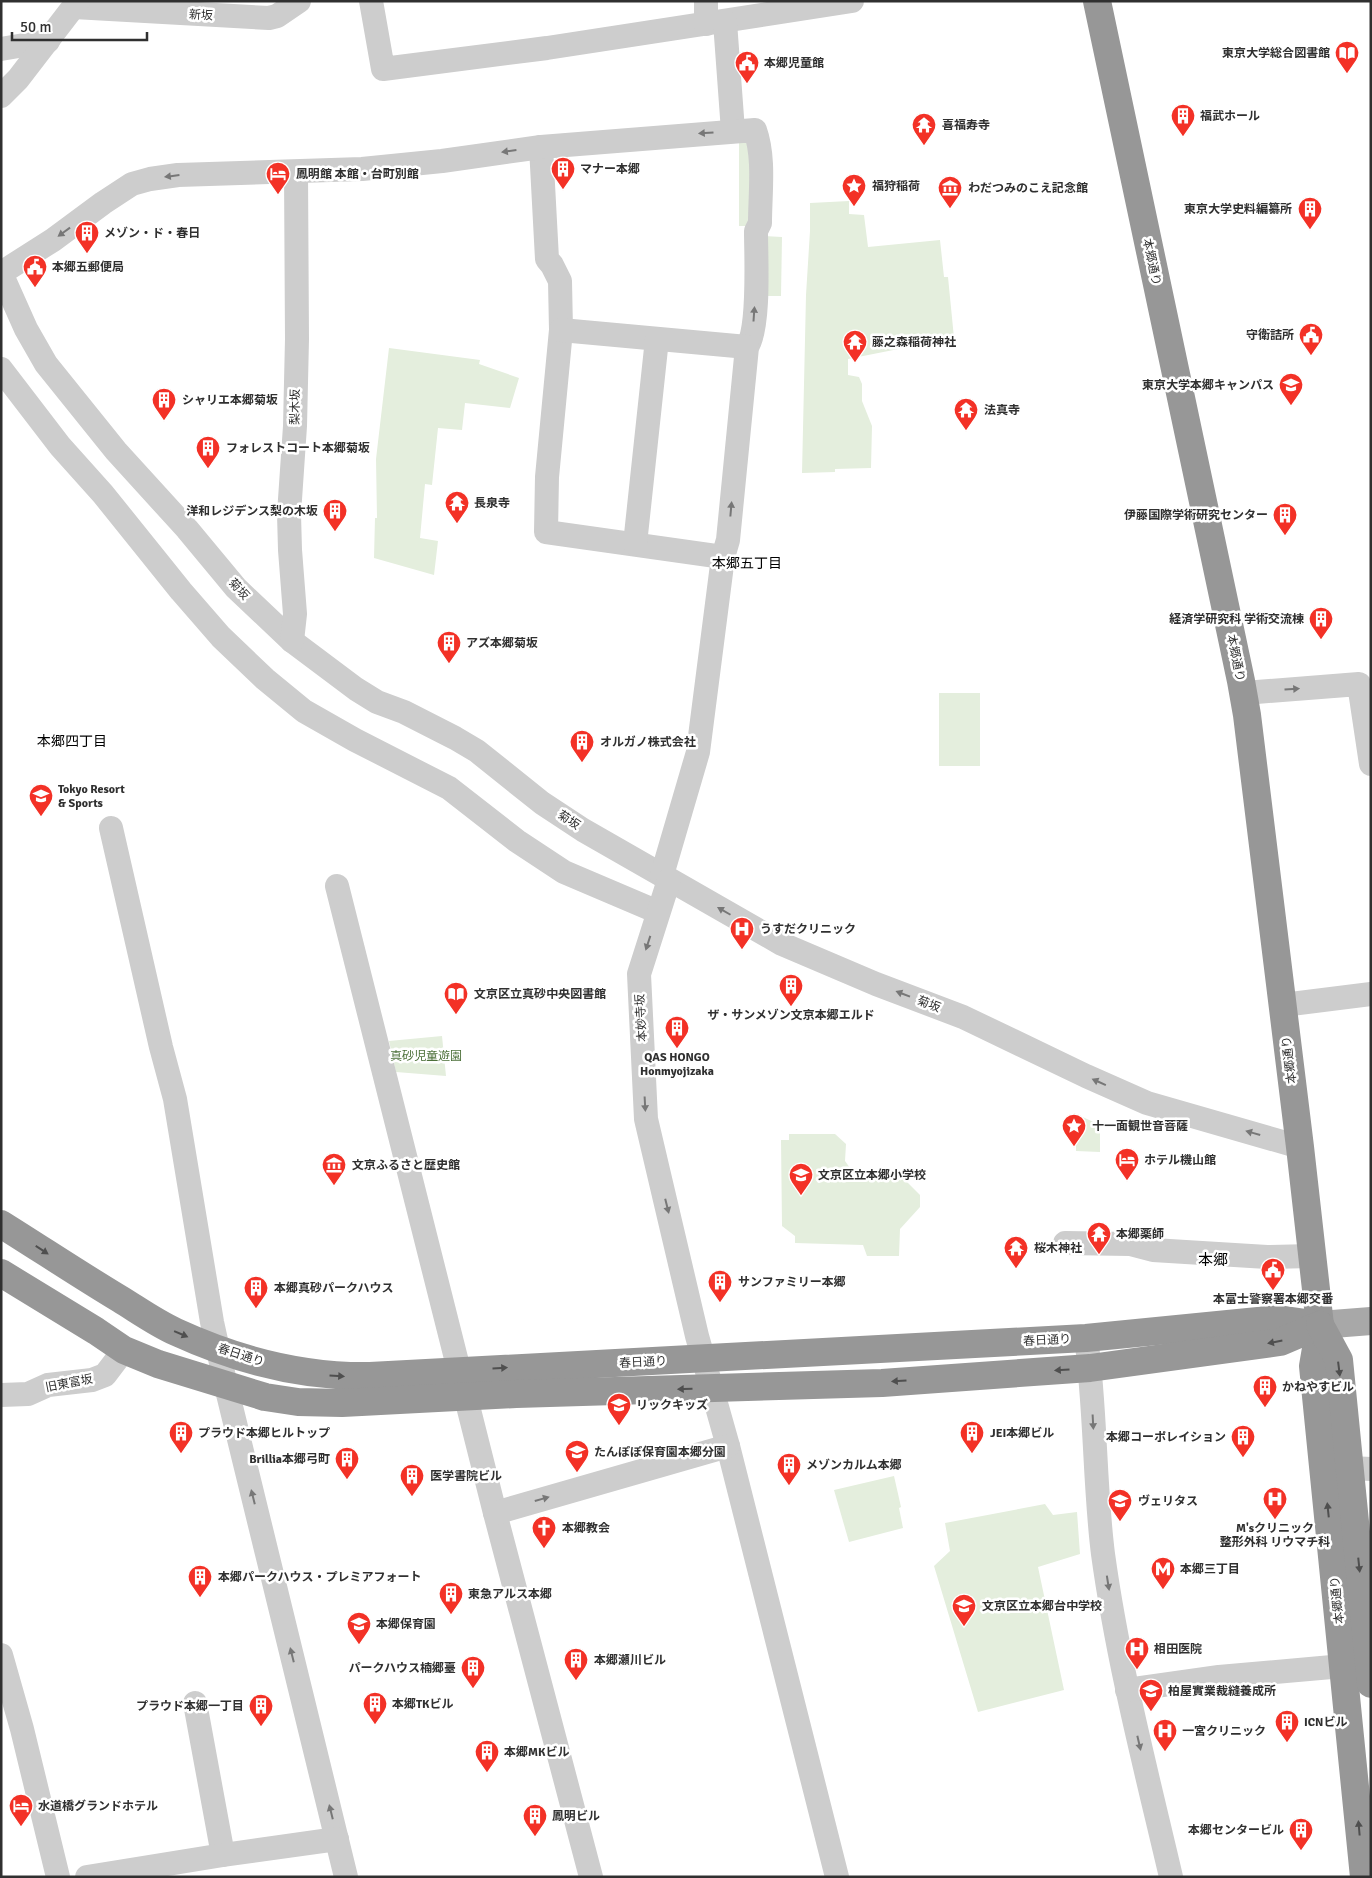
<svg xmlns="http://www.w3.org/2000/svg" width="1372" height="1878" viewBox="0 0 1372 1878" font-family="Signika,'Noto Sans JP',sans-serif">
	<style>
		.green { fill: #e4eedd }
		.lines { fill: none; stroke-linecap: round; stroke-linejoin: round }
		.minor { stroke: #cdcdcd; stroke-width: 24 }
		.major { stroke: #a8a8a8; stroke-width: 28 }
		.highway { stroke: #979797; stroke-width: 28 }
		.oneway { fill: #777 }
		.oneway2 { fill: #4f4f4f }
		.labels { text-anchor: middle; stroke-width: 5; stroke-linejoin: round; paint-order: stroke }
		.street-label { font-size: 12px; fill: #303030; stroke: #fff }
		.poi-label { font-size: 12px; font-weight: bold; fill: #303030; stroke: #fff; text-anchor: start }
		.park-label { font-size: 12px; fill: #4c7039; stroke: #fff }
		.neighbourhood-label { font-size: 14px; fill: #000; stroke: #fff }
		.quarter-label { font-size: 15px; fill: #000; stroke: #fff }
	</style>
	<rect width="100%" height="100%" fill="#fff"/>
	<g class="green">
		<polygon points="739,137 755,146 750,226 739,226"/>
		<polygon points="849,201 849,214 864,215 868,247 940,240 944,277 948,277 954,338 848,359 848,375 859,377 862,384 862,401 872,426 871,468 835,469 835,472 802,473 806,295 810,231 810,203"/>
		<polygon points="764,236 782,237 781,296 763,296"/>
		<polygon points="389,348 480,360 479,364 519,378 510,408 465,403 462,430 438,428 432,485 425,484 420,538 438,541 434,575 374,558 375,518 377,518 376,459"/>
		<rect x="939" y="693" width="41" height="73"/>
		<polygon points="442,1036 446,1076 396,1072 389,1041"/>
		<polygon points="1074,1113 1100,1125 1100,1152 1076,1151 1076,1146 1072,1145"/>
		<polygon points="789,1134 835,1134 846,1144 845,1161 850,1168 897,1172 920,1195 920,1207 900,1229 899,1256 867,1256 863,1245 795,1243 795,1236 782,1226 781,1140 789,1140"/>
		<polygon points="894,1476 901,1507 899,1508 903,1528 849,1542 834,1490"/>
		<polygon points="1045,1504 1053,1515 1077,1512 1080,1554 1038,1567 1064,1690 978,1712 934,1566 950,1551 945,1523"/>
	</g>
	<g class="lines">
		<g class="minor">
			<polyline points="371,1 383,69 547,48 852,1"/>
			<polyline points="706,1 706,24"/>
			<polyline points="74,7 269,18 277,16 299,1"/>
			<polyline points="725,22 733,131"/>
			<polyline points="1,49 48,41"/>
			<polyline points="1,96 18,79 78,1"/>
			<polyline points="541,147 547,259 552,265 560,281 561,330 547,477 546,532 723,557"/>
			<polyline points="1,273 26,329 46,364 116,451 187,529 236,588 292,641 356,689 377,702 404,712 455,738 477,751 542,803 583,830 782,944 876,984 963,1017 1086,1076 1147,1103 1300,1147"/>
			<path d="M 1,273 L 53,240 L 103,203 L 132,184 L 150,179 L 178,175 L 362,169 L 442,161 L 541,147 L 755,130 C 765,158 760,193 760,223 L 756,231 C 756,257 760,328 747,347 L 728,540 L 723,557 L 698,752 L 662,875"/>
			<polyline points="561,330 747,347"/>
			<polyline points="1,369 60,446 103,494 181,591 221,637 265,679 304,711 355,740 449,788 517,841 564,872 658,912"/>
			<polyline points="635,544 657,339"/>
			<polyline points="292,641 295,614 290,550 289,514 295,426 297,339 296,172"/>
			<polyline points="1244,693 1359,684 1371,764"/>
			<polyline points="111,828 161,1047 175,1099 212,1322 226,1386 346,1877"/>
			<polyline points="669,880 639,974 646,1119 697,1336 728,1446 837,1877"/>
			<polyline points="337,886 495,1513 591,1877"/>
			<polyline points="1283,1005 1371,994"/>
			<polyline points="1065,1243 1130,1244 1153,1250 1267,1257 1312,1256"/>
			<path d="M 1086,1338 C 1096,1410 1094,1482 1103,1554 C 1118,1663 1146,1770 1171,1877"/>
			<polyline points="1,1395 28,1394 48,1385 92,1380 105,1375 124,1350"/>
			<polyline points="1350,1468 1371,1469"/>
			<polyline points="495,1513 728,1446"/>
			<polyline points="1,1655 22,1729 58,1877"/>
			<polyline points="1127,1690 1219,1677 1343,1666"/>
			<polyline points="195,1703 223,1855"/>
			<polyline points="87,1877 223,1855 337,1839"/>
		</g>
		<polyline class="major" points="1320,1325 1371,1321"/>
		<g class="highway">
			<polyline points="1097,1 1241,681 1247,715 1300,1147 1320,1325 1313,1366 1364,1877"/>
			<path d="M 1,1224 C 41,1249 80,1275 120,1299 C 138,1310 156,1323 176,1332 C 237,1360 303,1377 370,1376 L 1086,1338 L 1278,1319 L 1320,1325"/>
			<polyline points="1,1273 96,1331 124,1350 158,1364 265,1397 298,1402 342,1403 516,1394 882,1383 1090,1368 1280,1342 1320,1325"/>
			<polyline points="1320,1325 1339,1360 1371,1684"/>
		</g>
	</g>
	<defs><path id="oneway-solid" d="M-6-.8H1V-3.2L6.5 0L1 3.2V.8H-6Z" transform="scale(1.25)"/></defs>
	<g class="oneway">
		<use href="#oneway-solid" transform="translate(706 133) rotate(176)"/>
		<use href="#oneway-solid" transform="translate(509 151) rotate(172)"/>
		<use href="#oneway-solid" transform="translate(172 176) rotate(173)"/>
		<use href="#oneway-solid" transform="translate(64 232) rotate(144)"/>
		<use href="#oneway-solid" transform="translate(754 314) rotate(-86)"/>
		<use href="#oneway-solid" transform="translate(731 509) rotate(-85)"/>
		<use href="#oneway-solid" transform="translate(1292 689) rotate(-4)"/>
		<use href="#oneway-solid" transform="translate(724 911) rotate(-150)"/>
		<use href="#oneway-solid" transform="translate(648 943) rotate(108)"/>
		<use href="#oneway-solid" transform="translate(903 994) rotate(-159)"/>
		<use href="#oneway-solid" transform="translate(1099 1082) rotate(-156)"/>
		<use href="#oneway-solid" transform="translate(645 1104) rotate(87)"/>
		<use href="#oneway-solid" transform="translate(1253 1133) rotate(-164)"/>
		<use href="#oneway-solid" transform="translate(667 1206) rotate(76)"/>
		<use href="#oneway-solid" transform="translate(1093 1422) rotate(87)"/>
		<use href="#oneway-solid" transform="translate(253 1497) rotate(-104)"/>
		<use href="#oneway-solid" transform="translate(542 1499) rotate(-16)"/>
		<use href="#oneway-solid" transform="translate(1108 1583) rotate(81)"/>
		<use href="#oneway-solid" transform="translate(292 1655) rotate(-104)"/>
		<use href="#oneway-solid" transform="translate(1139 1743) rotate(77)"/>
		<use href="#oneway-solid" transform="translate(331 1812) rotate(-104)"/>
	</g>
	<g class="oneway2">
		<use href="#oneway-solid" transform="translate(42 1250) rotate(33)"/>
		<use href="#oneway-solid" transform="translate(181 1334) rotate(23)"/>
		<use href="#oneway-solid" transform="translate(1275 1342) rotate(169)"/>
		<use href="#oneway-solid" transform="translate(500 1368) rotate(-3)"/>
		<use href="#oneway-solid" transform="translate(1339 1369) rotate(83)"/>
		<use href="#oneway-solid" transform="translate(1062 1370) rotate(176)"/>
		<use href="#oneway-solid" transform="translate(337 1376) rotate(4)"/>
		<use href="#oneway-solid" transform="translate(899 1381) rotate(176)"/>
		<use href="#oneway-solid" transform="translate(685 1389) rotate(178)"/>
		<use href="#oneway-solid" transform="translate(1328 1510) rotate(-96)"/>
		<use href="#oneway-solid" transform="translate(1359 1565) rotate(84)"/>
		<use href="#oneway-solid" transform="translate(1359 1828) rotate(-95)"/>
	</g>
	<defs>
		<symbol id="library-pin" viewBox="-11 -11 22 30"><path d="M0 17L-7.5 6A9.5 9.5 0 1 1 7.5 6Z" fill="#f33126" stroke="#fff"/><path d="M-6-4Q-3-5.5-.7-3.5V5Q-3 3-6 4ZM6-4Q3-5.5 .7-3.5V5Q3 3 6 4Z" fill="#fff"/></symbol>
		<symbol id="civic-pin" viewBox="-11 -11 22 30"><path d="M0 17L-7.5 6A9.5 9.5 0 1 1 7.5 6Z" fill="#f33126" stroke="#fff"/><path d="M-.6-6.5H3V-4.5H.6V-3L4-1V1h2V6H-6V1h2V-1L-.6-3ZM-1.2 2.5V6h2.4V2.5Z" fill="#fff"/></symbol>
		<symbol id="building-pin" viewBox="-11 -11 22 30"><path d="M0 17L-7.5 6A9.5 9.5 0 1 1 7.5 6Z" fill="#f33126" stroke="#fff"/><path d="M-4-6H4V6H1V3H-1V6H-4ZM-2.5-4.3h1.7v1.8h-1.7ZM.8-4.3h1.7v1.8H.8ZM-2.5-1h1.7V.8h-1.7ZM.8-1h1.7V.8H.8Z" fill="#fff"/></symbol>
		<symbol id="temple-pin" viewBox="-11 -11 22 30"><path d="M0 17L-7.5 6A9.5 9.5 0 1 1 7.5 6Z" fill="#f33126" stroke="#fff"/><path d="M0-6L5-2H3V0L6.5 2.5H4V6H1.5V3h-3V6H-4V2.5H-6.5L-3 0V-2H-5Z" fill="#fff"/></symbol>
		<symbol id="hotel-pin" viewBox="-11 -11 22 30"><path d="M0 17L-7.5 6A9.5 9.5 0 1 1 7.5 6Z" fill="#f33126" stroke="#fff"/><path d="M-6-4.5h1.5V1H6V5H4.5V3h-9V5H-6ZM-4 0a1.8 1.8 0 1 1 3.6 0ZM.5 0V-2.5h3Q6-2.5 6 0Z" fill="#fff"/></symbol>
		<symbol id="sight-pin" viewBox="-11 -11 22 30"><path d="M0 17L-7.5 6A9.5 9.5 0 1 1 7.5 6Z" fill="#f33126" stroke="#fff"/><path d="M0-6L1.8-2.2L6-1.7L2.9 1.2L3.7 5.4L0 3.3L-3.7 5.4L-2.9 1.2L-6-1.7L-1.8-2.2Z" fill="#fff"/></symbol>
		<symbol id="museum-pin" viewBox="-11 -11 22 30"><path d="M0 17L-7.5 6A9.5 9.5 0 1 1 7.5 6Z" fill="#f33126" stroke="#fff"/><path d="M0-6L6-3V-2H-6V-3ZM-5-1h2V3h-2ZM-1-1h2V3h-2ZM3-1h2V3H3ZM-6 4H6V6H-6Z" fill="#fff"/></symbol>
		<symbol id="university-pin" viewBox="-11 -11 22 30"><path d="M0 17L-7.5 6A9.5 9.5 0 1 1 7.5 6Z" fill="#f33126" stroke="#fff"/><path d="M0-5L7-2L0 1L-7-2ZM-4 1L0 2.5L4 1V4Q0 6-4 4Z" fill="#fff"/></symbol>
		<symbol id="hospital-pin" viewBox="-11 -11 22 30"><path d="M0 17L-7.5 6A9.5 9.5 0 1 1 7.5 6Z" fill="#f33126" stroke="#fff"/><path d="M-5-5h3v3.5h4V-5h3V5h-3V1.5h-4V5h-3Z" fill="#fff"/></symbol>
		<symbol id="school-pin" viewBox="-11 -11 22 30"><path d="M0 17L-7.5 6A9.5 9.5 0 1 1 7.5 6Z" fill="#f33126" stroke="#fff"/><path d="M0-5L7-2L0 1L-7-2ZM-4 1L0 2.5L4 1V4Q0 6-4 4Z" fill="#fff"/></symbol>
		<symbol id="church-pin" viewBox="-11 -11 22 30"><path d="M0 17L-7.5 6A9.5 9.5 0 1 1 7.5 6Z" fill="#f33126" stroke="#fff"/><path d="M-1.2-6h2.4v3.5h3.3v2.4h-3.3V6h-2.4V-.1h-3.3v-2.4h3.3Z" fill="#fff"/></symbol>
		<symbol id="metro-pin" viewBox="-11 -11 22 30"><path d="M0 17L-7.5 6A9.5 9.5 0 1 1 7.5 6Z" fill="#f33126" stroke="#fff"/><path d="M-5.5 5V-5H-3L0 0L3-5H5.5V5H3V-.5L0 4L-3-.5V5Z" fill="#fff"/></symbol>
	</defs>
	<g fill-rule="evenodd">
		<use href="#library-pin" x="1333" y="39" width="28" height="38"/>
		<use href="#civic-pin" x="733" y="49" width="28" height="38"/>
		<use href="#building-pin" x="1169" y="102" width="28" height="38"/>
		<use href="#temple-pin" x="910" y="111" width="28" height="38"/>
		<use href="#building-pin" x="549" y="155" width="28" height="38"/>
		<use href="#hotel-pin" x="264" y="160" width="28" height="38"/>
		<use href="#sight-pin" x="840" y="172" width="28" height="38"/>
		<use href="#museum-pin" x="936" y="174" width="28" height="38"/>
		<use href="#building-pin" x="1296" y="195" width="28" height="38"/>
		<use href="#building-pin" x="73" y="219" width="28" height="38"/>
		<use href="#civic-pin" x="21" y="253" width="28" height="38"/>
		<use href="#civic-pin" x="1297" y="321" width="28" height="38"/>
		<use href="#temple-pin" x="841" y="328" width="28" height="38"/>
		<use href="#university-pin" x="1277" y="371" width="28" height="38"/>
		<use href="#building-pin" x="150" y="386" width="28" height="38"/>
		<use href="#temple-pin" x="952" y="396" width="28" height="38"/>
		<use href="#building-pin" x="194" y="434" width="28" height="38"/>
		<use href="#temple-pin" x="443" y="489" width="28" height="38"/>
		<use href="#building-pin" x="321" y="497" width="28" height="38"/>
		<use href="#building-pin" x="1271" y="501" width="28" height="38"/>
		<use href="#building-pin" x="1307" y="605" width="28" height="38"/>
		<use href="#building-pin" x="435" y="629" width="28" height="38"/>
		<use href="#building-pin" x="568" y="728" width="28" height="38"/>
		<use href="#university-pin" x="27" y="782" width="28" height="38"/>
		<use href="#hospital-pin" x="728" y="915" width="28" height="38"/>
		<use href="#building-pin" x="777" y="972" width="28" height="38"/>
		<use href="#library-pin" x="442" y="980" width="28" height="38"/>
		<use href="#building-pin" x="663" y="1014" width="28" height="38"/>
		<use href="#sight-pin" x="1060" y="1112" width="28" height="38"/>
		<use href="#hotel-pin" x="1113" y="1146" width="28" height="38"/>
		<use href="#museum-pin" x="320" y="1151" width="28" height="38"/>
		<use href="#school-pin" x="787" y="1161" width="28" height="38"/>
		<use href="#temple-pin" x="1085" y="1220" width="28" height="38"/>
		<use href="#temple-pin" x="1002" y="1234" width="28" height="38"/>
		<use href="#civic-pin" x="1259" y="1256" width="28" height="38"/>
		<use href="#building-pin" x="706" y="1268" width="28" height="38"/>
		<use href="#building-pin" x="242" y="1274" width="28" height="38"/>
		<use href="#building-pin" x="1251" y="1373" width="28" height="38"/>
		<use href="#school-pin" x="605" y="1391" width="28" height="38"/>
		<use href="#building-pin" x="167" y="1419" width="28" height="38"/>
		<use href="#building-pin" x="958" y="1419" width="28" height="38"/>
		<use href="#building-pin" x="1229" y="1423" width="28" height="38"/>
		<use href="#school-pin" x="563" y="1438" width="28" height="38"/>
		<use href="#building-pin" x="333" y="1445" width="28" height="38"/>
		<use href="#building-pin" x="775" y="1451" width="28" height="38"/>
		<use href="#building-pin" x="398" y="1462" width="28" height="38"/>
		<use href="#hospital-pin" x="1261" y="1485" width="28" height="38"/>
		<use href="#university-pin" x="1106" y="1487" width="28" height="38"/>
		<use href="#church-pin" x="530" y="1514" width="28" height="38"/>
		<use href="#metro-pin" x="1149" y="1555" width="28" height="38"/>
		<use href="#building-pin" x="186" y="1563" width="28" height="38"/>
		<use href="#building-pin" x="437" y="1580" width="28" height="38"/>
		<use href="#school-pin" x="950" y="1592" width="28" height="38"/>
		<use href="#school-pin" x="345" y="1610" width="28" height="38"/>
		<use href="#hospital-pin" x="1123" y="1635" width="28" height="38"/>
		<use href="#building-pin" x="562" y="1646" width="28" height="38"/>
		<use href="#building-pin" x="459" y="1654" width="28" height="38"/>
		<use href="#school-pin" x="1137" y="1677" width="28" height="38"/>
		<use href="#building-pin" x="361" y="1690" width="28" height="38"/>
		<use href="#building-pin" x="247" y="1692" width="28" height="38"/>
		<use href="#building-pin" x="1273" y="1708" width="28" height="38"/>
		<use href="#hospital-pin" x="1151" y="1717" width="28" height="38"/>
		<use href="#building-pin" x="473" y="1738" width="28" height="38"/>
		<use href="#hotel-pin" x="7" y="1792" width="28" height="38"/>
		<use href="#building-pin" x="521" y="1802" width="28" height="38"/>
		<use href="#building-pin" x="1287" y="1816" width="28" height="38"/>
	</g>
	<g class="labels">
		<g class="street-label">
			<text transform="translate(201 15) rotate(3)" y="4">新坂</text>
			<text transform="translate(1152 262) rotate(78)" y="4">本郷通り</text>
			<text transform="translate(295 407) rotate(-89)" y="4">梨木坂</text>
			<text transform="translate(239 589) rotate(47)" y="4">菊坂</text>
			<text transform="translate(1236 658) rotate(78)" y="4">本郷通り</text>
			<text transform="translate(569 820) rotate(33)" y="4">菊坂</text>
			<text transform="translate(929 1004) rotate(21)" y="4">菊坂</text>
			<text transform="translate(641 1018) rotate(-93)" y="4">本妙寺坂</text>
			<text transform="translate(1289 1060) rotate(-97)" y="4">本郷通り</text>
			<text transform="translate(1047 1340) rotate(-3)" y="4">春日通り</text>
			<text transform="translate(241 1355) rotate(18)" y="4">春日通り</text>
			<text transform="translate(643 1362) rotate(-3)" y="4">春日通り</text>
			<text transform="translate(69 1383) rotate(-11)" y="4">旧東富坂</text>
			<text transform="translate(1337 1600) rotate(-96)" y="4">本郷通り</text>
		</g>
		<g class="poi-label">
			<text x="1330" y="57" text-anchor="end">東京大学総合図書館</text>
			<text x="764" y="67">本郷児童館</text>
			<text x="1200" y="120">福武ホール</text>
			<text x="942" y="129">喜福寿寺</text>
			<text x="580" y="173">マナー本郷</text>
			<text x="296" y="178">鳳明館 本館・台町別館</text>
			<text x="872" y="190">福狩稲荷</text>
			<text x="968" y="192">わだつみのこえ記念館</text>
			<text x="1292" y="213" text-anchor="end">東京大学史料編纂所</text>
			<text x="104" y="237">メゾン・ド・春日</text>
			<text x="52" y="271">本郷五郵便局</text>
			<text x="1294" y="339" text-anchor="end">守衛詰所</text>
			<text x="872" y="346">藤之森稲荷神社</text>
			<text x="1274" y="389" text-anchor="end">東京大学本郷キャンパス</text>
			<text x="182" y="404">シャリエ本郷菊坂</text>
			<text x="984" y="414">法真寺</text>
			<text x="226" y="452">フォレストコート本郷菊坂</text>
			<text x="474" y="507">長泉寺</text>
			<text x="318" y="515" text-anchor="end">洋和レジデンス梨の木坂</text>
			<text x="1268" y="519" text-anchor="end">伊藤国際学術研究センター</text>
			<text x="1304" y="623" text-anchor="end">経済学研究科 学術交流棟</text>
			<text x="466" y="647">アズ本郷菊坂</text>
			<text x="600" y="746">オルガノ株式会社</text>
			<text x="58" y="793">Tokyo Resort<tspan x="58" dy="14">&amp; Sports</tspan></text>
			<text x="760" y="933">うすだクリニック</text>
			<text x="474" y="998">文京区立真砂中央図書館</text>
			<text x="791" y="1019" text-anchor="middle">ザ・サンメゾン文京本郷エルド</text>
			<text x="677" y="1061" text-anchor="middle">QAS HONGO<tspan x="677" dy="14">Honmyojizaka</tspan></text>
			<text x="1092" y="1130">十一面観世音菩薩</text>
			<text x="1144" y="1164">ホテル機山館</text>
			<text x="352" y="1169">文京ふるさと歴史館</text>
			<text x="818" y="1179">文京区立本郷小学校</text>
			<text x="1116" y="1238">本郷薬師</text>
			<text x="1034" y="1252">桜木神社</text>
			<text x="738" y="1286">サンファミリー本郷</text>
			<text x="274" y="1292">本郷真砂パークハウス</text>
			<text x="1273" y="1303" text-anchor="middle">本富士警察署本郷交番</text>
			<text x="1282" y="1391">かねやすビル</text>
			<text x="636" y="1409">リックキッズ</text>
			<text x="198" y="1437">プラウド本郷ヒルトップ</text>
			<text x="990" y="1437">JEI本郷ビル</text>
			<text x="1226" y="1441" text-anchor="end">本郷コーポレイション</text>
			<text x="594" y="1456">たんぽぽ保育園本郷分園</text>
			<text x="330" y="1463" text-anchor="end">Brillia本郷弓町</text>
			<text x="806" y="1469">メゾンカルム本郷</text>
			<text x="430" y="1480">医学書院ビル</text>
			<text x="1138" y="1505">ヴェリタス</text>
			<text x="562" y="1532">本郷教会</text>
			<text x="1275" y="1532" text-anchor="middle">M'sクリニック<tspan x="1275" dy="14">整形外科 リウマチ科</tspan></text>
			<text x="1180" y="1573">本郷三丁目</text>
			<text x="218" y="1581">本郷パークハウス・プレミアフォート</text>
			<text x="468" y="1598">東急アルス本郷</text>
			<text x="982" y="1610">文京区立本郷台中学校</text>
			<text x="376" y="1628">本郷保育園</text>
			<text x="1154" y="1653">相田医院</text>
			<text x="594" y="1664">本郷瀬川ビル</text>
			<text x="456" y="1672" text-anchor="end">パークハウス楠郷臺</text>
			<text x="1168" y="1695">柏屋實業裁縫養成所</text>
			<text x="392" y="1708">本郷TKビル</text>
			<text x="244" y="1710" text-anchor="end">プラウド本郷一丁目</text>
			<text x="1304" y="1726">ICNビル</text>
			<text x="1182" y="1735">一宮クリニック</text>
			<text x="504" y="1756">本郷MKビル</text>
			<text x="38" y="1810">水道橋グランドホテル</text>
			<text x="552" y="1820">鳳明ビル</text>
			<text x="1284" y="1834" text-anchor="end">本郷センタービル</text>
		</g>
		<g class="park-label">
			<text x="426" y="1060">真砂児童遊園</text>
		</g>
		<g class="neighbourhood-label">
			<text x="747" y="568">本郷五丁目</text>
			<text x="72" y="746">本郷四丁目</text>
		</g>
		<g class="quarter-label">
			<text x="1213" y="1265">本郷</text>
		</g>
	</g>
	<rect width="1372" height="1878" fill="none" stroke="#303030" stroke-width="5"/>
	<path d="M12 32v8h135v-8" fill="none" stroke="#303030" stroke-width="2.5"/>
	<text x="20" y="32" font-size="15" fill="#303030" stroke="#ffffff" stroke-width="4" paint-order="stroke">50 m</text>
</svg>
